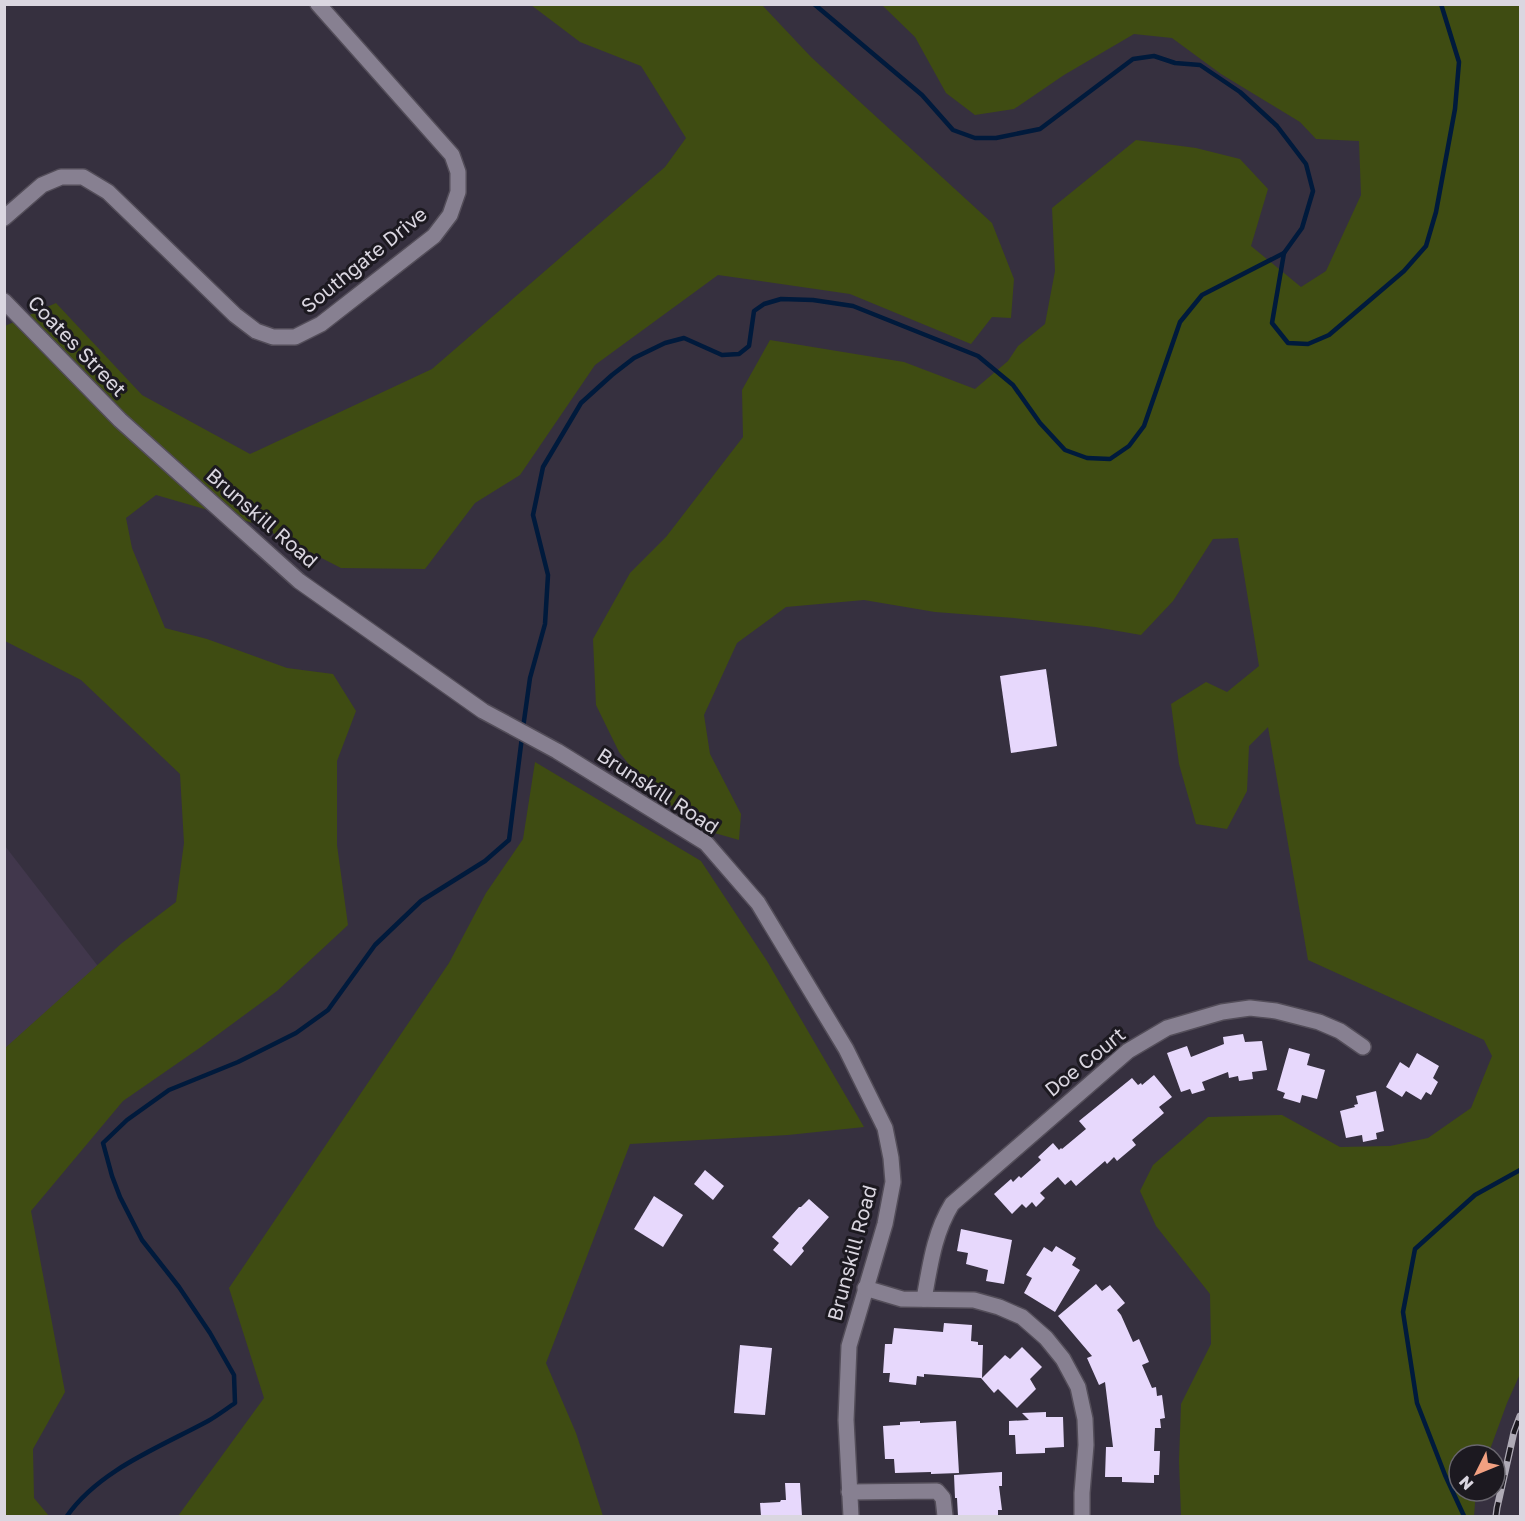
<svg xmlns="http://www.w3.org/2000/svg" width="1525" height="1521" viewBox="0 0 1525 1521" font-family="'Golos Text',sans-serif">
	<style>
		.built { fill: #41374c }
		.green { fill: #3f4c12 }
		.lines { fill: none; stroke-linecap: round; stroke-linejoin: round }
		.stream { stroke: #001a3c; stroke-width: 4.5 }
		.building { fill: #e7d8fc }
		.minor-casing { stroke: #534d59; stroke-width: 18 }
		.minor { stroke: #878091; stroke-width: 15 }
		.rail-casing { stroke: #afabb6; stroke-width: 7 }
		.rail { stroke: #1c1920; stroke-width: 4.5; stroke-dasharray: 14; stroke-linecap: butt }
		.labels { text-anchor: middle; stroke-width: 6; stroke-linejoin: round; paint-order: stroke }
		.street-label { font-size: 20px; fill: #dad6e0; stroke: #1c1920 }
	</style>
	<rect width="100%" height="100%" fill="#36303f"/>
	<polygon class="built" points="5,846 152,1036 5,1148"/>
	<g class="green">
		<polygon points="531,5 762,5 811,57 992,223 1014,279 1011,318 992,317 971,344 850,294 718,275 595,365 520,475 475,503 425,569 341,568 253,523 156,495 126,518 132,548 165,628 207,639 287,668 333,674 356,711 337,761 337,845 348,925 277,991 201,1047 123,1101 31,1211 65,1392 33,1449 34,1498 49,1516 5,1516 4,1049 122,943 176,902 184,843 180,774 81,680 5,641 5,326 56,303 142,395 250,454 432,369 665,167 686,138 641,66 580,42"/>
		<polygon points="882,5 1520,5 1520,1374 1507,1403 1488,1455 1459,1455 1459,1491 1476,1491 1474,1516 1181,1516 1179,1461 1181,1404 1211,1344 1210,1294 1156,1226 1140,1191 1153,1165 1208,1117 1282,1115 1340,1147 1390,1146 1428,1138 1471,1108 1492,1056 1484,1040 1308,960 1268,727 1249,746 1247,791 1227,829 1196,824 1179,764 1171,704 1206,682 1227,692 1259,666 1238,538 1213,539 1173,601 1141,635 1095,627 1014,618 935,612 864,600 786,607 737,643 704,715 710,754 741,814 739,840 711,832 651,792 619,752 596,705 593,639 630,573 666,537 743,437 742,390 770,340 904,362 975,389 1008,361 1018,346 1045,324 1055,271 1052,208 1136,140 1196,148 1240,159 1268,189 1251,246 1301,287 1326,271 1361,195 1359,141 1316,139 1300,122 1221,74 1172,38 1134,34 1064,75 1014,109 975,115 946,93 915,37"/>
		<polygon points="535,762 701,861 767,961 864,1127 788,1135 630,1144 546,1363 576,1433 603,1516 178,1516 264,1398 229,1288 449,963 486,893 523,839"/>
	</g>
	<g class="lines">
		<g class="stream">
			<polyline points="814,4 922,95 953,130 975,138 996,138 1040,129 1133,59 1154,56 1175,63 1200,65 1240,92 1277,126 1306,164 1313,191 1302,228 1284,253 1272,323 1288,343 1308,344 1329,335 1404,271 1426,246 1436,212 1455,109 1459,62 1441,4"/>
			<polyline points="523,728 530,678 545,624 548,575 533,515 543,467 581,403 612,375 634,358 665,343 684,338 722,355 739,354 749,346 754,311 764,304 781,299 813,300 853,306 978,356 1013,385 1040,423 1065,450 1087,458 1110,459 1129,446 1144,426 1180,322 1202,295 1284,253"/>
			<path d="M 67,1516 C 99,1470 160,1447 208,1421 C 217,1416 226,1409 235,1403 L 234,1375 L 210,1333 L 179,1287 L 142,1240 L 120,1197 L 112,1176 L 103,1143 L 127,1120 L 169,1090 L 238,1062 L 296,1033 L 328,1010 L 375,945 L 421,901 L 485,861 L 509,840 L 522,737"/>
			<polyline points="1464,1516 1445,1475 1417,1403 1403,1312 1415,1249 1475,1195 1520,1170"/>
		</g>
	</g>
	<g class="building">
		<polygon points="1046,669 1057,746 1011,753 1000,676"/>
		<polygon points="1243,1034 1245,1042 1262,1041 1267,1070 1252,1072 1253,1079 1239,1081 1238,1076 1229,1078 1228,1072 1202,1082 1205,1090 1192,1094 1190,1089 1181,1092 1167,1053 1187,1046 1191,1057 1224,1044 1223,1037"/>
		<polygon points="1289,1048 1310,1054 1307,1065 1325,1070 1317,1099 1302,1095 1300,1103 1283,1098 1285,1093 1277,1090"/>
		<polygon points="1417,1053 1439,1066 1433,1078 1438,1082 1431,1095 1426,1092 1421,1100 1406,1091 1402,1097 1386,1087 1400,1062 1409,1068"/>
		<polygon points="1154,1075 1172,1097 1159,1107 1164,1113 1132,1140 1136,1145 1117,1161 1114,1157 1107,1164 1105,1161 1076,1186 1071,1180 1065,1185 1058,1177 1040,1193 1045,1198 1036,1207 1032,1202 1026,1208 1022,1204 1012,1214 994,1194 1011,1179 1013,1182 1019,1176 1021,1178 1041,1160 1038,1157 1053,1143 1059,1150 1061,1148 1062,1149 1086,1129 1079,1121 1132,1078 1138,1085 1141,1083 1142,1085"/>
		<polygon points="1376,1091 1384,1131 1376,1133 1377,1139 1363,1142 1362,1135 1346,1138 1340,1111 1355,1107 1354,1105 1358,1104 1356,1096"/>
		<polygon points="705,1170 724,1186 713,1200 694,1184"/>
		<polygon points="654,1196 683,1215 663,1247 634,1229"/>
		<polygon points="809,1199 829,1217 802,1248 804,1251 791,1266 773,1250 779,1243 772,1237 799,1207 801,1207"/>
		<polygon points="961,1229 1012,1240 1004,1284 986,1281 988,1270 966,1264 968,1253 957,1251"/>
		<polygon points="1056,1246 1076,1258 1072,1265 1080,1270 1055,1312 1024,1293 1032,1278 1026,1275 1044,1247 1052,1252"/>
		<polygon points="1096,1284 1102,1291 1110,1285 1125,1303 1117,1310 1121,1315 1133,1342 1139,1339 1149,1362 1142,1365 1152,1388 1156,1387 1157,1396 1162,1395 1165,1418 1160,1419 1161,1428 1155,1428 1154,1451 1160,1451 1159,1475 1154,1475 1154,1483 1122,1482 1122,1477 1105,1477 1106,1447 1113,1447 1105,1382 1099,1385 1087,1358 1092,1356 1058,1316"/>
		<polygon points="944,1323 972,1325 971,1341 978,1342 978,1345 983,1345 982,1378 1005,1355 1010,1359 1022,1347 1042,1367 1030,1379 1036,1389 1017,1408 998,1389 994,1393 981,1378 924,1374 924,1377 917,1376 916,1385 889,1382 890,1373 883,1373 885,1344 892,1344 894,1328 943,1332"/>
		<polygon points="740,1345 772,1348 765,1415 734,1413"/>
		<polygon points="1046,1412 1046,1417 1063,1417 1064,1447 1045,1448 1045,1453 1016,1454 1015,1435 1009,1435 1009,1421 1029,1420 1022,1413"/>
		<polygon points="920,1421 920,1423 956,1421 959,1473 931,1474 931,1472 895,1473 894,1459 885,1459 883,1426 900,1425 900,1422"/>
		<polygon points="1002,1472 1002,1486 999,1486 1002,1510 998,1510 998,1516 958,1516 957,1498 955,1498 954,1475"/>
		<polygon points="785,1483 800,1483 802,1516 761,1516 760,1503 780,1502 781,1500 786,1500"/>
	</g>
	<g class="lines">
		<defs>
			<g id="minor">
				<polyline points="4,218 42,185 61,177 83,177 108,192 235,315 256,331 273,337 295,337 321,324 434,236 450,215 458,192 458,172 452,155 318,4"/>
				<polyline points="4,301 120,420 299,581 483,711 557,751 706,843 758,903 846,1049 885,1128 891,1158 893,1182 885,1224 849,1346 846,1420 851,1516"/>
				<polyline points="865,1288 902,1299 974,1300 999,1307 1022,1317 1046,1338 1063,1359 1078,1387 1085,1419 1086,1445 1082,1493 1082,1516"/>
				<path d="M 924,1299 C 930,1266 934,1233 952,1204 L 1128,1051 L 1167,1028 L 1222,1012 L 1250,1008 L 1276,1011 L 1319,1022 L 1340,1031 L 1363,1047"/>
				<polyline points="849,1492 937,1491 943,1498 945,1516"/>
			</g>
		</defs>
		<use href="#minor" class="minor-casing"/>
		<use href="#minor" class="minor"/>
		<defs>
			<polyline id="rail" points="1496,1516 1497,1508 1514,1432 1520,1416"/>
		</defs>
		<use href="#rail" class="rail-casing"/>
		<use href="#rail" class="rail"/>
	</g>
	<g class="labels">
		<g class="street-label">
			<text transform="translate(364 260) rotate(-39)" y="7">Southgate Drive</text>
			<text transform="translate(77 346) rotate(46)" y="7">Coates Street</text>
			<text transform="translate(262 518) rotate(41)" y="7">Brunskill Road</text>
			<text transform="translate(658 791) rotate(33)" y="7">Brunskill Road</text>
			<text transform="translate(1085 1062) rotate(-39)" y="7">Doe Court</text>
			<text transform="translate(852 1253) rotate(-75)" y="7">Brunskill Road</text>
		</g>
	</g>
	<rect width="1525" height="1521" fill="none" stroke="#dad6e0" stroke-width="12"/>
	<g transform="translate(1477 1473) rotate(227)"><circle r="28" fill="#1c1920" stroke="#68656d" stroke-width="1.5"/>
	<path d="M0-4.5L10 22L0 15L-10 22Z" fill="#f2a081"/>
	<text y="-9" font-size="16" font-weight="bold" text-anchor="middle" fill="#dad6e0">N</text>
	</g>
</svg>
